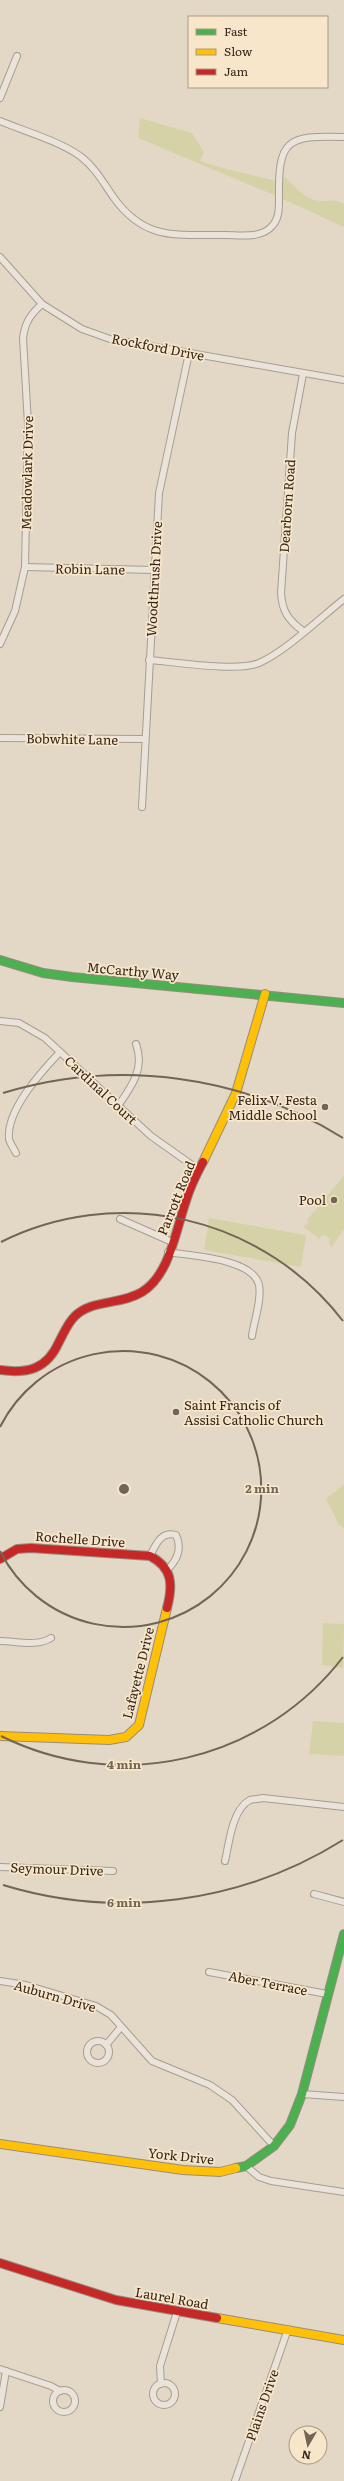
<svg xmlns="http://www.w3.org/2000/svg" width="344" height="2481" viewBox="0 0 344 2481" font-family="Literata,serif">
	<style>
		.green { fill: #d6d2a7 }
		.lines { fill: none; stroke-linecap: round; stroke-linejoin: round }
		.street-casing { stroke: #a79d90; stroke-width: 8 }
		.fast-casing { stroke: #978c80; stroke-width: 10 }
		.slow-casing { stroke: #978c80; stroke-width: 10 }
		.jam-casing { stroke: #978c80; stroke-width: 10 }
		.street { stroke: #eae3d9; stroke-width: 6 }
		.fast { stroke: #4caf50; stroke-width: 8 }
		.slow { stroke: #ffc107; stroke-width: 8 }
		.jam { stroke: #c62828; stroke-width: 8 }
		.ring { fill: none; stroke: #726456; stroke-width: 2 }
		.poi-dot { fill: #726456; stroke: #f7e6ca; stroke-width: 1.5 }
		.labels { text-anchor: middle; stroke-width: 3.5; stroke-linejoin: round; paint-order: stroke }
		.street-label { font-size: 13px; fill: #35251a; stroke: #f7e6ca }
		.poi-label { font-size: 13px; fill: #35251a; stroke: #f7e6ca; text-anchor: end }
		.centre { fill: #726456; stroke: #f7e6ca; stroke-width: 2 }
		.ring-label { font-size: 12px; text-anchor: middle; font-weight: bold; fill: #726456; stroke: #f7e6ca; stroke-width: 3.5; stroke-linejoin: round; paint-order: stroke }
	</style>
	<rect width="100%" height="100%" fill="#e3d8c6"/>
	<g class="green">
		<path d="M 140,118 L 192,133 L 204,152 L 200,161 C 225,170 251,174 276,181 L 285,177 C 296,187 306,201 322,201 C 332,201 335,199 344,204 L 344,227 L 274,195 L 138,138 Z"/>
		<polygon points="344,1176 344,1229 331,1248 329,1243 330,1239 323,1234 319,1239 304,1227 308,1222 307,1220"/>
		<polygon points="209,1218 306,1235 301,1267 204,1250"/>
		<polygon points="344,1484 344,1528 339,1525 326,1499"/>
		<polygon points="323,1623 344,1624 343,1668 322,1665"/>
		<polygon points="313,1721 344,1723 344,1756 309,1754"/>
	</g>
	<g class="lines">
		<defs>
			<g id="street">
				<polyline points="0,98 17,56"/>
				<path d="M 0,121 C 24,131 59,141 80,156 C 95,167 104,184 114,198 C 146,242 177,234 225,235 C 241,235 262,239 273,225 C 279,218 279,208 279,199 C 278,140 286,135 344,137"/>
				<polyline points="0,257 42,304 82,329 110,339 344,380"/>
				<path d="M 303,374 L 292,433 L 281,593 C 282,611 288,620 303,631"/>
				<polyline points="25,567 155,570"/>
				<path d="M 0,644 L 15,611 L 25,567 L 28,424 L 23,338 C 25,322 31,314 42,304"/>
				<path d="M 149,660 C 175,662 237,672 259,663 C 286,651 320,618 344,599"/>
				<polyline points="0,738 144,739"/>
				<polyline points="142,807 159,493 189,353"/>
				<polyline points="0,1021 19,1023 45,1038 151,1136 199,1170"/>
				<path d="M 118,1106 C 132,1086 145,1068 136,1044"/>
				<path d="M 16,1153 C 14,1149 10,1143 9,1139 C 6,1110 42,1071 60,1052"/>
				<polyline points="120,1219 172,1242"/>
				<path d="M 168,1252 C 190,1256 253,1258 259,1285 C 262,1300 254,1321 252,1336"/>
				<path d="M 150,1556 C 156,1544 161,1531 176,1535 C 182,1548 178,1559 168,1569"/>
				<path d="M 0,1641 C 16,1641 37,1647 51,1638"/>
				<path d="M 225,1861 C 229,1844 232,1809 250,1800 C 254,1799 259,1799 263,1798 L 344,1807"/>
				<polyline points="0,1867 113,1871"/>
				<polyline points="314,1894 344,1902"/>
				<polyline points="209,1972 327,1994"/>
				<polyline points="0,1981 26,1985 96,2006 111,2015 152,2061 210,2085 232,2100 274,2146"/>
				<circle cx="98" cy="2052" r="11"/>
				<polyline points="106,2045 121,2027"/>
				<polyline points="302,2094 344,2097"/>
				<polyline points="246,2166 259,2177 271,2181 344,2192"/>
				<polyline points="0,2369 51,2386 60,2391"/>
				<circle cx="164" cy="2394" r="11"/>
				<polyline points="161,2384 160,2366 177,2312"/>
				<circle cx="64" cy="2401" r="11"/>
				<polyline points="0,2407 6,2371"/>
				<polyline points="235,2481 288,2329"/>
			</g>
			<g id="fast">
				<polyline points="0,960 43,973 72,977 344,1003"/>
				<polyline points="236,2168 246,2166 274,2146 290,2125 302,2094 344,1934"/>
			</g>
			<g id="slow">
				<polyline points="203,1162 236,1093 265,994"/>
				<polyline points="0,1736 109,1740 126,1737 139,1725 167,1608"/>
				<polyline points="0,2144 183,2170 220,2172 236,2168"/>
				<polyline points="217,2318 344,2340"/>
			</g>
			<g id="jam">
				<path d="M 0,1370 C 28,1374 47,1369 59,1342 C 64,1333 67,1324 75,1316 C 93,1299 121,1305 142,1292 C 170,1275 176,1229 186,1201 C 190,1187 196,1175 203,1162"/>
				<path d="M 0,1559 L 17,1549 L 31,1548 L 150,1556 C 173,1568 173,1585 167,1608"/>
				<polyline points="0,2263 116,2300 217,2318"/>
			</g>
		</defs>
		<use href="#street" class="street-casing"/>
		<use href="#fast" class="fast-casing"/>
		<use href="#slow" class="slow-casing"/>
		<use href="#jam" class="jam-casing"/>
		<use href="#street" class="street"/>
		<use href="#fast" class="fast"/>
		<use href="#slow" class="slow"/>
		<use href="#jam" class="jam"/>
	</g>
	<g class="ring">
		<path d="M0 1427A138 138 0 1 1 0 1551"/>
		<path d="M343 1657A276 276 0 0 1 1 1736M1 1242A276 276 0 0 1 343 1321"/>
		<path d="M343 1840A414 414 0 0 1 3 1885M3 1093A414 414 0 0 1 343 1138"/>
	</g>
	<g class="poi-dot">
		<circle cx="325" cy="1107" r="4"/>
		<circle cx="334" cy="1200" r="4"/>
		<circle cx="176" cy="1412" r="4"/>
	</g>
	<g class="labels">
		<g class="street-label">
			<text transform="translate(158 347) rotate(11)" y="5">Rockford Drive</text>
			<text transform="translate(27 473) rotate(-89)" y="5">Meadowlark Drive</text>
			<text transform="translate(287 506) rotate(-86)" y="5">Dearborn Road</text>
			<text transform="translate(90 569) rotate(1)" y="5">Robin Lane</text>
			<text transform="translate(154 579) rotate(-87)" y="5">Woodthrush Drive</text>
			<text transform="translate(72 739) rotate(1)" y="5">Bobwhite Lane</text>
			<text transform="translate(133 971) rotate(5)" y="5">McCarthy Way</text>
			<text transform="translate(101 1090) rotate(43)" y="5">Cardinal Court</text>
			<text transform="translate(176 1198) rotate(-68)" y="5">Parrott Road</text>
			<text transform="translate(80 1539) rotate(4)" y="5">Rochelle Drive</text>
			<text transform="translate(138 1673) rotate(-76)" y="5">Lafayette Drive</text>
			<text transform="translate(57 1869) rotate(2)" y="5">Seymour Drive</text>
			<text transform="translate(268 1983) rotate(11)" y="5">Aber Terrace</text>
			<text transform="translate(55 1996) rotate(16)" y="5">Auburn Drive</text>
			<text transform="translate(181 2156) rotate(6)" y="5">York Drive</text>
			<text transform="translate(172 2298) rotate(10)" y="5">Laurel Road</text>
			<text transform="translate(262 2405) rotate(-71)" y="5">Plains Drive</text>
		</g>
		<g class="poi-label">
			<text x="317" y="1105">Felix V. Festa<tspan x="317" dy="15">Middle School</tspan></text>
			<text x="326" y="1205">Pool</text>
			<text x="184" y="1410" text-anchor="start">Saint Francis of<tspan x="184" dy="15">Assisi Catholic Church</tspan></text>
		</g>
	</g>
	<circle cx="124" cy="1489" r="6" class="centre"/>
	<g class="ring-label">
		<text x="262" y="1493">2 min</text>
		<text x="124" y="1769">4 min</text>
		<text x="124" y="1907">6 min</text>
	</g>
	<rect x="188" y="16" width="140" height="72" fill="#f7e6ca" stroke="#a99984"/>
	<rect x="196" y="29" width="20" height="6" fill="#4caf50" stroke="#a99984"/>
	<text x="224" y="36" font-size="12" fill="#35251a">Fast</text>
	<rect x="196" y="49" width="20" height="6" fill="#ffc107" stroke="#a99984"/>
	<text x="224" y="56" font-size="12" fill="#35251a">Slow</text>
	<rect x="196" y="69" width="20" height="6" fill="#c62828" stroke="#a99984"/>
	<text x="224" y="76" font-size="12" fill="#35251a">Jam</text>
	<g transform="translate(308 2445) rotate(189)"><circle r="19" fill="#f7e6ca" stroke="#a99984"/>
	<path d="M0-3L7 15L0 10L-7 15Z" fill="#726456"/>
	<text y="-6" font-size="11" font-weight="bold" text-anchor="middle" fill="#35251a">N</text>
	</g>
</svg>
